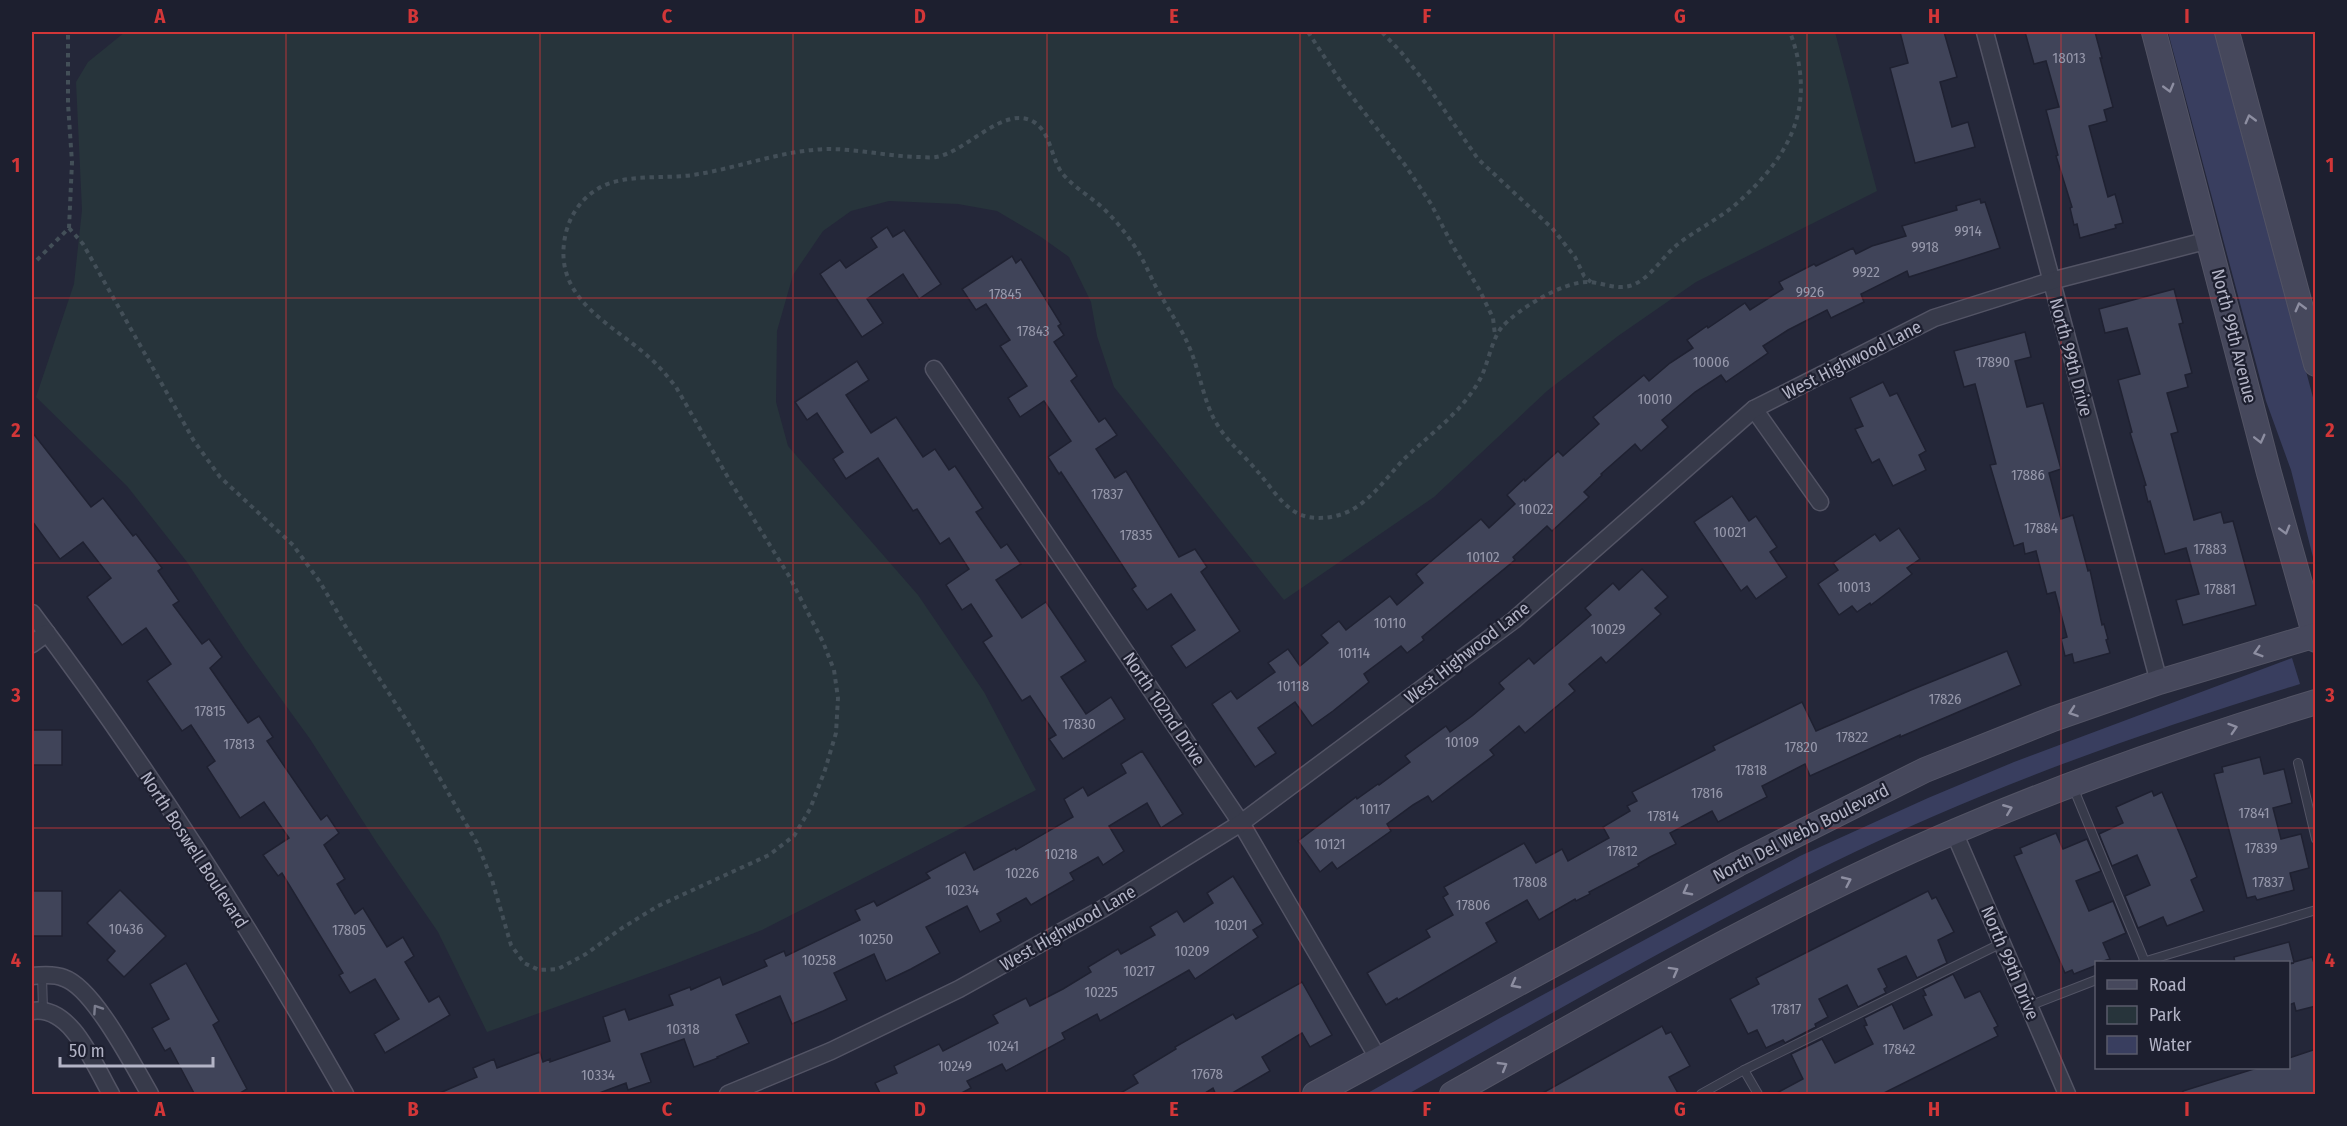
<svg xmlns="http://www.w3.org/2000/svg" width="2347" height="1126" viewBox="0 0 2347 1126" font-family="'Fira Sans Condensed',sans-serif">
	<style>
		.green { fill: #27343b }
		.water { fill: #393e5f }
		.building { fill: #404459; stroke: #1f2131; stroke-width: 1.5 }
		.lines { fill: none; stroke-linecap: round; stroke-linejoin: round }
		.lane-casing { stroke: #535465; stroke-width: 10 }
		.street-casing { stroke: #535465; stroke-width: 19 }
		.secondary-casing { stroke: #535465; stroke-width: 26 }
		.path { stroke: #434f58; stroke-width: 4; stroke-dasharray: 4.5 4.5; stroke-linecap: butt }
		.lane { stroke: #373a4a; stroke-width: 8 }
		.street { stroke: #373a4a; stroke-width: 16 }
		.secondary { stroke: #46485c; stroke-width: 24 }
		.oneway { stroke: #8d8ea1 }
		.oneway2 { stroke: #7b7d8e }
		.grid { fill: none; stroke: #d23638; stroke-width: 1.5; stroke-opacity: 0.55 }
		.labels { text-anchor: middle; stroke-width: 4.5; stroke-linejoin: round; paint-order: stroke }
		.number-label { font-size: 15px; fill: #9698ab }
		.street-label { font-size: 18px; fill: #b3b4c6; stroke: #1d1f2f }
		.neatline { fill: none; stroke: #d23638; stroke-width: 2 }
		.grid-label { font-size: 20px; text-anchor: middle; font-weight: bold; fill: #d23638 }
	</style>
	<rect width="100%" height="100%" fill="#242739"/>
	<polygon class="green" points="125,32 1835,32 1877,191 1696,282 1618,336 1547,391 1434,497 1284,600 1114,387 1097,336 1091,302 1069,257 1041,237 997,211 958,204 889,201 851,211 823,231 793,275 777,331 776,402 788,446 918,595 984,692 1036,790 762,930 672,965 487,1032 438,932 377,843 310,739 245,649 187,562 127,486 36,397 74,284 82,210 76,82 88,62"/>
	<g class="water">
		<polygon points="2168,32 2216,32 2315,405 2315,565 2291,470 2266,401"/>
		<path d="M 2292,658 L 2300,684 C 2142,732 1983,789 1834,862 C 1689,934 1549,1015 1408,1094 L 1366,1094 L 1500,1018 L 1800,856 L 1928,798 L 2014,762 Z"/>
	</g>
	<g class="building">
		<polygon points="1900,32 1944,32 1957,77 1940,82 1952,127 1968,122 1975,147 1915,163 1890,68 1908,63"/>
		<polygon points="2025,32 2095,32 2102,58 2100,58 2113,107 2104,110 2107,121 2089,126 2108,197 2115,194 2123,223 2115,225 2116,228 2080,238 2077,224 2074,225 2070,208 2072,207 2056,156 2058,155 2046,110 2059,107 2046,61 2034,64"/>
		<polygon points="1980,199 1981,203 1985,202 2000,248 1909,277 1907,271 1861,294 1864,302 1831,318 1827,310 1788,330 1763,346 1768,353 1726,382 1721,375 1695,392 1662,420 1668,427 1641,451 1635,444 1601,474 1602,475 1584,492 1589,497 1552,531 1547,526 1513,557 1515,560 1422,637 1424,640 1407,653 1401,646 1364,674 1369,682 1333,711 1312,726 1295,702 1258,728 1276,753 1255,767 1212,704 1231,691 1237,699 1275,672 1268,663 1288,649 1300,666 1328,643 1321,635 1339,621 1346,630 1390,596 1397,605 1423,583 1416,574 1481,519 1489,528 1515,504 1507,495 1524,479 1525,481 1558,451 1563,456 1599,424 1593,417 1644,375 1649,381 1670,363 1693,348 1687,340 1707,326 1708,328 1745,303 1750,310 1783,289 1779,282 1814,264 1816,266 1853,248 1856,254 1872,246 1906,236 1902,226 1957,210 1956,206"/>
		<polygon points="887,227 893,237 904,230 941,284 919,299 903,274 867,299 883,323 862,337 820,274 840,260 846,268 877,247 871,238"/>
		<polygon points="1012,256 1016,263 1021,259 1061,324 1058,326 1064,335 1054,342 1077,376 1071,381 1099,422 1105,418 1117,435 1096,449 1115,478 1126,471 1179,557 1195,549 1207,567 1201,572 1240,631 1186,668 1171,646 1195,630 1171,594 1147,610 1132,589 1136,586 1061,472 1059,474 1048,457 1071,441 1044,401 1020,417 1008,398 1027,386 1000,346 1010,340 986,304 976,310 962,289"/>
		<polygon points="2174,289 2183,323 2179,324 2192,373 2185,375 2188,387 2167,393 2178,432 2171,434 2194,520 2221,512 2224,523 2233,521 2256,605 2183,625 2176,600 2199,594 2186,548 2165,554 2150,501 2148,502 2144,486 2146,485 2130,433 2132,432 2118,380 2140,374 2127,328 2105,333 2099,309"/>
		<polygon points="2025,332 2031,357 2015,361 2027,407 2043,403 2061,469 2049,473 2061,519 2073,515 2088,571 2090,570 2102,625 2104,624 2108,639 2106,640 2110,653 2074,663 2072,654 2065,656 2061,639 2067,637 2055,592 2047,594 2036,551 2025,554 2023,543 2014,546 1990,465 1996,464 1975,384 1964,387 1954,351"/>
		<polygon points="857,361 869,380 846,395 871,433 896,417 923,457 935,449 949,470 955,466 983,508 976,512 1001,548 1007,544 1021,564 996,580 1022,618 1046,602 1086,661 1061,677 1086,714 1111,697 1125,719 1063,759 1049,739 1056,735 1030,696 1022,701 983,642 992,636 971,604 962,610 946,585 969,569 949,538 940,544 917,509 913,511 878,458 846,479 833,459 843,452 817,413 807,420 795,402"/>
		<polygon points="1883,382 1890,396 1897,393 1926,451 1919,455 1926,470 1893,486 1879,459 1872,463 1855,429 1863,426 1850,398"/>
		<polygon points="32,432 91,507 103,498 133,536 136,534 162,568 158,571 179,601 173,605 202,644 209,639 222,657 210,668 248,723 259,716 273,737 267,741 321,820 327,815 339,833 324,845 345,879 337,884 355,914 363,908 387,947 403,937 414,956 405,962 429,1002 439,996 450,1015 385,1053 374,1034 399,1019 375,979 350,993 339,975 343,973 282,873 278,876 263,855 289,838 264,802 240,818 207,767 215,761 191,725 182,731 147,681 171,664 146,628 122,645 87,597 111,578 83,542 60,559 32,521"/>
		<polygon points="1732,496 1749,521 1756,516 1777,547 1770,552 1787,577 1756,599 1747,586 1741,591 1694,522"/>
		<polygon points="1899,528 1920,559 1907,568 1912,574 1871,605 1870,603 1857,612 1852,606 1839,615 1818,584 1838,570 1833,563 1875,534 1880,541"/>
		<polygon points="1642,569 1668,597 1655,608 1661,614 1606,663 1601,657 1569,684 1575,691 1525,733 1519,726 1490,750 1494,755 1432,802 1428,796 1413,805 1387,824 1391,831 1337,869 1332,862 1320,872 1298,841 1356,797 1357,799 1378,784 1379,785 1410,762 1405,756 1446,726 1450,732 1472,716 1504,689 1499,683 1529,658 1534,664 1591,615 1585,608 1613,583 1619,590"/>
		<polygon points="2007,651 2021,685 1900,737 1900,735 1810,776 1805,764 1762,786 1767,797 1718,822 1712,811 1670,833 1676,844 1650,857 1638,864 1639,866 1589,892 1590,894 1576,901 1575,899 1539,920 1527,900 1486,923 1497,942 1398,1000 1397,998 1386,1005 1367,973 1430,937 1426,930 1453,915 1443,897 1448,894 1444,887 1524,843 1536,863 1562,849 1568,861 1609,838 1603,827 1630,811 1627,806 1637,801 1632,792 1715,750 1713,746 1802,702 1816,731 1911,690"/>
		<rect x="32" y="730" width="30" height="35"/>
		<polygon points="1142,751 1183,814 1161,828 1147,803 1109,826 1124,851 1103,865 1098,857 1070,873 1074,880 1031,905 1026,898 997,914 1001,921 980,932 967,906 926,927 940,953 911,969 886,981 874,954 834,973 847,1000 823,1011 792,1024 780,996 736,1015 749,1043 717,1057 718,1058 694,1067 684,1039 641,1054 651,1082 628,1090 626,1083 594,1095 435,1095 477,1077 473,1068 494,1059 497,1068 540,1052 543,1062 550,1059 550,1062 610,1041 603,1017 625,1009 629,1020 673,1005 669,995 690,987 691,990 720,977 723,985 767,966 764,960 784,951 786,956 860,920 855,910 874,901 877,906 930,878 926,873 965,852 974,870 1015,848 1016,850 1073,817 1064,799 1083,787 1088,796 1126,773 1121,764"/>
		<polygon points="2260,757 2264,774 2284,769 2292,803 2273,808 2281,839 2301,834 2309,868 2290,873 2294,890 2257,900 2255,896 2247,898 2214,774 2223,772 2222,767"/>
		<polygon points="2152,791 2154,796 2162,792 2186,849 2197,877 2191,880 2204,911 2167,926 2163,917 2138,928 2125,896 2150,885 2137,855 2112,866 2099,834 2123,823 2116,807"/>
		<polygon points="2056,833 2063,849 2087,839 2101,871 2076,881 2089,911 2113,901 2126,933 2103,943 2110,959 2097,963 2097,965 2074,974 2072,970 2065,973 2014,856 2022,853 2020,848"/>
		<polygon points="1233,876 1263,924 1253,930 1258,937 1195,979 1189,970 1100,1021 1097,1014 1062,1033 1065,1039 1006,1071 1002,1064 967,1081 971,1088 958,1095 881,1095 875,1083 897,1073 894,1066 939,1044 943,1051 998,1023 993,1015 1026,998 1030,1006 1063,989 1091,972 1088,967 1118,949 1121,954 1155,935 1150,927 1177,911 1184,922 1213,903 1207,893"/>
		<polygon points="120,890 166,936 124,977 107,960 115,951 87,923"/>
		<rect x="32" y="891" width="30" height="45"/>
		<polygon points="1928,891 1932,899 1936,897 1954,932 1938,940 1947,963 1917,978 1906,956 1878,969 1887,987 1884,989 1886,993 1858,1007 1847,985 1819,999 1828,1017 1815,1024 1816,1027 1785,1043 1783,1040 1766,1048 1757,1030 1748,1034 1730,999 1759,984 1756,978"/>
		<polygon points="2289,942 2294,962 2312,957 2316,969 2316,1006 2296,1011 2294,1003 2289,1005 2289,964 2294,963 2235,963 2234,957"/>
		<polygon points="186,963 219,1021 213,1025 247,1089 237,1095 195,1095 170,1048 165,1051 152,1028 169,1019 150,984"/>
		<polygon points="1953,974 1965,998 1980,991 1998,1026 1994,1028 1998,1036 1880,1095 1773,1095 1803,1079 1791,1054 1822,1039 1835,1063 1873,1044 1864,1026 1867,1025 1864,1018 1892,1004 1904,1029 1932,1015 1923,996 1926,995 1923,989"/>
		<polygon points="1302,982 1332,1035 1310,1047 1302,1033 1262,1057 1270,1071 1229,1095 1216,1095 1213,1088 1202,1095 1117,1095 1138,1083 1133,1075 1176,1049 1175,1047 1233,1014 1236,1019"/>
		<polygon points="1662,1026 1666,1034 1671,1032 1690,1066 1669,1077 1679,1095 1539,1095"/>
		<polygon points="2316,1049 2316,1095 2183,1095 2183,1091 2257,1068 2289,1068 2289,1058"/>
	</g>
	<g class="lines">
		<defs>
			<g id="lane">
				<polyline points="2298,763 2316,839"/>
				<polyline points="2073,787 2145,962"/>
				<polyline points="2143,962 2316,910"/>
				<polyline points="42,975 43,1010"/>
				<polyline points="2029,1006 2096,980"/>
				<polyline points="1744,1070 1758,1094"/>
				<polyline points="1701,1094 1744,1070 2002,943"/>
			</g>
			<g id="street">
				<polyline points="1985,32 2159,682"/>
				<polyline points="934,369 1241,823 1378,1058"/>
				<polyline points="1754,409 1820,502"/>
				<path d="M 32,613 C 147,765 251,929 345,1094"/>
				<polyline points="32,644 47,633"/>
				<polyline points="1954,832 2067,1094"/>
				<path d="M 32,976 C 41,975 55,974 64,978 C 94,988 134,1067 150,1094"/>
				<path d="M 32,1011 C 72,1005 94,1065 111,1094"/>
				<polyline points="728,1094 831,1051 959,989 1104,908 1241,823 1514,620 1754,409 1934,318 2051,281 2209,240"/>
			</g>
			<g id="secondary">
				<polyline points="2154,32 2269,473 2316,640"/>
				<polyline points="2227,32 2316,364"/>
				<polyline points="1315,1094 1738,864 1925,770 2053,719 2159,682 2316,635"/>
				<path d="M 1452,1094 C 1617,1001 1782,905 1956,831 C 2073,781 2194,739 2316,702"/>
			</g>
		</defs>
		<use href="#lane" class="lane-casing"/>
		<use href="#street" class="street-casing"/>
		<use href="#secondary" class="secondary-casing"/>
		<g class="path">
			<polyline points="1308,32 1343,85 1405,165 1431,204 1454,248 1479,289 1493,318 1495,335"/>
			<polyline points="1382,32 1401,52 1427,85 1478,159 1552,228 1575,257 1584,276 1591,282"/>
			<path d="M 69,228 L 83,244 L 194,441 L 220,477 L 293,545 L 320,582 L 347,629 L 407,721 L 477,843 L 492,880 L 511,945 L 524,963 L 539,970 L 558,969 L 586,954 L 622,928 L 658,906 L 769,855 L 794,836 L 810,809 L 825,770 L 836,733 L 838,698 L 834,670 L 823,642 L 789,576 L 730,481 L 676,387 C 668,377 659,366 650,358 C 611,323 553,299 565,237 C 569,215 583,195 605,185 C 632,174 665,179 693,175 C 739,168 782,150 828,149 C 858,149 887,156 917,157 C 923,157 930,158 936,157 C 967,152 1004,104 1034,122 C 1051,133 1051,158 1062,173 C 1075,189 1092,197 1106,211 C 1118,223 1128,236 1137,250 C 1146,264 1151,279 1160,294 C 1171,314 1184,332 1192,354 C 1200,375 1204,400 1214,419 C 1225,440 1243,454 1258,472 C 1273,489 1285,512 1308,517 C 1324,520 1342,516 1355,508 C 1375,495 1388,476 1404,459 C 1430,434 1461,413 1479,381 C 1488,366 1491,340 1502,327 C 1518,309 1562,282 1587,282 C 1604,282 1618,292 1635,284 C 1653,275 1663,256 1678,244 C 1696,230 1717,220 1735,205 C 1792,155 1817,105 1790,32"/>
			<polyline points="37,260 69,228 72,162 68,104 68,32"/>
		</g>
		<use href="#lane" class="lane"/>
		<use href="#street" class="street"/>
		<use href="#secondary" class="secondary"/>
	</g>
	<defs><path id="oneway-chevron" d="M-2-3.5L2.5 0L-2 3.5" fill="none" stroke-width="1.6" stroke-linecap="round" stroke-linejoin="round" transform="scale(1.5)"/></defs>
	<g class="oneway">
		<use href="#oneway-chevron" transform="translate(2169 88) rotate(75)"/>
		<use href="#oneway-chevron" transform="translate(2250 119) rotate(-105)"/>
		<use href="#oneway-chevron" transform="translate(2300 307) rotate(-105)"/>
		<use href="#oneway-chevron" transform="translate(2260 439) rotate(76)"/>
		<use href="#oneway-chevron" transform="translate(2285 530) rotate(74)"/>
		<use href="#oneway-chevron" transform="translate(2258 652) rotate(163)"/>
		<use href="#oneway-chevron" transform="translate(2073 712) rotate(161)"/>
		<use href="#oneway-chevron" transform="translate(2233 728) rotate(-18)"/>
		<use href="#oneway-chevron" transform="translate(2008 809) rotate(-22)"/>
		<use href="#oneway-chevron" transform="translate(1847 881) rotate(-25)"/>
		<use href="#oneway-chevron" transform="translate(1687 891) rotate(152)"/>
		<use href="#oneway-chevron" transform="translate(1674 971) rotate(-29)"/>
		<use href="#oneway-chevron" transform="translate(1515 984) rotate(152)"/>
		<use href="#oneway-chevron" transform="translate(1503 1066) rotate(-30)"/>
	</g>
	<use class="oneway2" href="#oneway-chevron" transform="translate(97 1009) rotate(-124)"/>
	<path class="grid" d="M 286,32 L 286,1094M 540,32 L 540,1094M 793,32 L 793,1094M 1047,32 L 1047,1094M 1300,32 L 1300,1094M 1554,32 L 1554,1094M 1807,32 L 1807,1094M 2061,32 L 2061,1094M 32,298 L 2316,298M 32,563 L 2316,563M 32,828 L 2316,828"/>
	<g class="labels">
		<g class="number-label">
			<text x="2069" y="63">18013</text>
			<text x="1968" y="236">9914</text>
			<text x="1925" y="252">9918</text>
			<text x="1866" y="277">9922</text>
			<text x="1810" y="297">9926</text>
			<text x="1005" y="299">17845</text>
			<text x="1033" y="336">17843</text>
			<text x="1711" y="367">10006</text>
			<text x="1993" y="367">17890</text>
			<text x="1655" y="404">10010</text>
			<text x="2028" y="480">17886</text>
			<text x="1107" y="499">17837</text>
			<text x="1536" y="514">10022</text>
			<text x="2041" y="533">17884</text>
			<text x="1730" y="537">10021</text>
			<text x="1136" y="540">17835</text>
			<text x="2210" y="554">17883</text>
			<text x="1483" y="562">10102</text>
			<text x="1854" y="592">10013</text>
			<text x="2220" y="594">17881</text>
			<text x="1390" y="628">10110</text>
			<text x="1608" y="634">10029</text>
			<text x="1354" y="658">10114</text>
			<text x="1293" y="691">10118</text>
			<text x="1945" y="704">17826</text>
			<text x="210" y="716">17815</text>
			<text x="1079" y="729">17830</text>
			<text x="1852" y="742">17822</text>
			<text x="1462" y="747">10109</text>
			<text x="239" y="749">17813</text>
			<text x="1801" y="752">17820</text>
			<text x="1751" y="775">17818</text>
			<text x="1707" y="798">17816</text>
			<text x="1375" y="814">10117</text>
			<text x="2254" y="818">17841</text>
			<text x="1663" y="821">17814</text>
			<text x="1330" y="849">10121</text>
			<text x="2261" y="853">17839</text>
			<text x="1622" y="856">17812</text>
			<text x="1061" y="859">10218</text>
			<text x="1022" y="878">10226</text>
			<text x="1530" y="887">17808</text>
			<text x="2268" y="887">17837</text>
			<text x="962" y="895">10234</text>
			<text x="1473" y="910">17806</text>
			<text x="1231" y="930">10201</text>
			<text x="126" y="934">10436</text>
			<text x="349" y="935">17805</text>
			<text x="876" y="944">10250</text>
			<text x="1192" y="956">10209</text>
			<text x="819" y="965">10258</text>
			<text x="1139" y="976">10217</text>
			<text x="1101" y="997">10225</text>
			<text x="1786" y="1014">17817</text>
			<text x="683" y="1034">10318</text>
			<text x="1003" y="1051">10241</text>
			<text x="1899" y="1054">17842</text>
			<text x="955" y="1071">10249</text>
			<text x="1207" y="1079">17678</text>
			<text x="598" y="1080">10334</text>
		</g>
		<g class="street-label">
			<text transform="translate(2234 336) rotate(76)" y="6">North 99th Avenue</text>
			<text transform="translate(2071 357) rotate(75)" y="6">North 99th Drive</text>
			<text transform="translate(1852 360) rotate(-27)" y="6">West Highwood Lane</text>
			<text transform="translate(1467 653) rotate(-38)" y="6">West Highwood Lane</text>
			<text transform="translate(1164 709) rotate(56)" y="6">North 102nd Drive</text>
			<text transform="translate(1801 833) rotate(-27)" y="6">North Del Webb Boulevard</text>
			<text transform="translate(194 850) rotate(57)" y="6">North Boswell Boulevard</text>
			<text transform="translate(1068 928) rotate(-30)" y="6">West Highwood Lane</text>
			<text transform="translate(2010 963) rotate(67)" y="6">North 99th Drive</text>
		</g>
	</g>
	<rect width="2347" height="1126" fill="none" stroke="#1d1f2f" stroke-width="66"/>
	<rect x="2095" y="961" width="195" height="108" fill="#1d1f2f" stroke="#595b6b" stroke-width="1.5"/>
	<rect x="2107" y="980" width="30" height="9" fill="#46485c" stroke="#595b6b" stroke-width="1.5"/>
	<text x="2149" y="991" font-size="18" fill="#b3b4c6">Road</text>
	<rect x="2107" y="1006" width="30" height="18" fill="#27343b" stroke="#595b6b" stroke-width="1.5"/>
	<text x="2149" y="1021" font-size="18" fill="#b3b4c6">Park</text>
	<rect x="2107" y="1036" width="30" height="18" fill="#393e5f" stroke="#595b6b" stroke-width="1.5"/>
	<text x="2149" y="1051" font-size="18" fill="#b3b4c6">Water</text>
	<path d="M60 1057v9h153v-9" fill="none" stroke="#b3b4c6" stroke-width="3"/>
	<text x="69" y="1057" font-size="18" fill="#b3b4c6" stroke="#1d1f2f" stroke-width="4.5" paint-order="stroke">50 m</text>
	<rect x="33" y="33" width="2281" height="1060" class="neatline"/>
	<g class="grid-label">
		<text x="160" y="23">A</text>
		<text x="413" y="23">B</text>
		<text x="667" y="23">C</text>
		<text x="920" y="23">D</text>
		<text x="1174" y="23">E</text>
		<text x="1427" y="23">F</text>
		<text x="1680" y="23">G</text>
		<text x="1934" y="23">H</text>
		<text x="2187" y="23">I</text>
		<text x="16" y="172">1</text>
		<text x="2330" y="172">1</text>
		<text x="16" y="437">2</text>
		<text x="2330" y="437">2</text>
		<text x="16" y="702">3</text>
		<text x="2330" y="702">3</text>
		<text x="16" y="967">4</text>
		<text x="2330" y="967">4</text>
		<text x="160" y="1116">A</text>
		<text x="413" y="1116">B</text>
		<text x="667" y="1116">C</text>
		<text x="920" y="1116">D</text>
		<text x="1174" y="1116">E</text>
		<text x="1427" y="1116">F</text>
		<text x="1680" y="1116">G</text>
		<text x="1934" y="1116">H</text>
		<text x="2187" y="1116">I</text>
	</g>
</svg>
